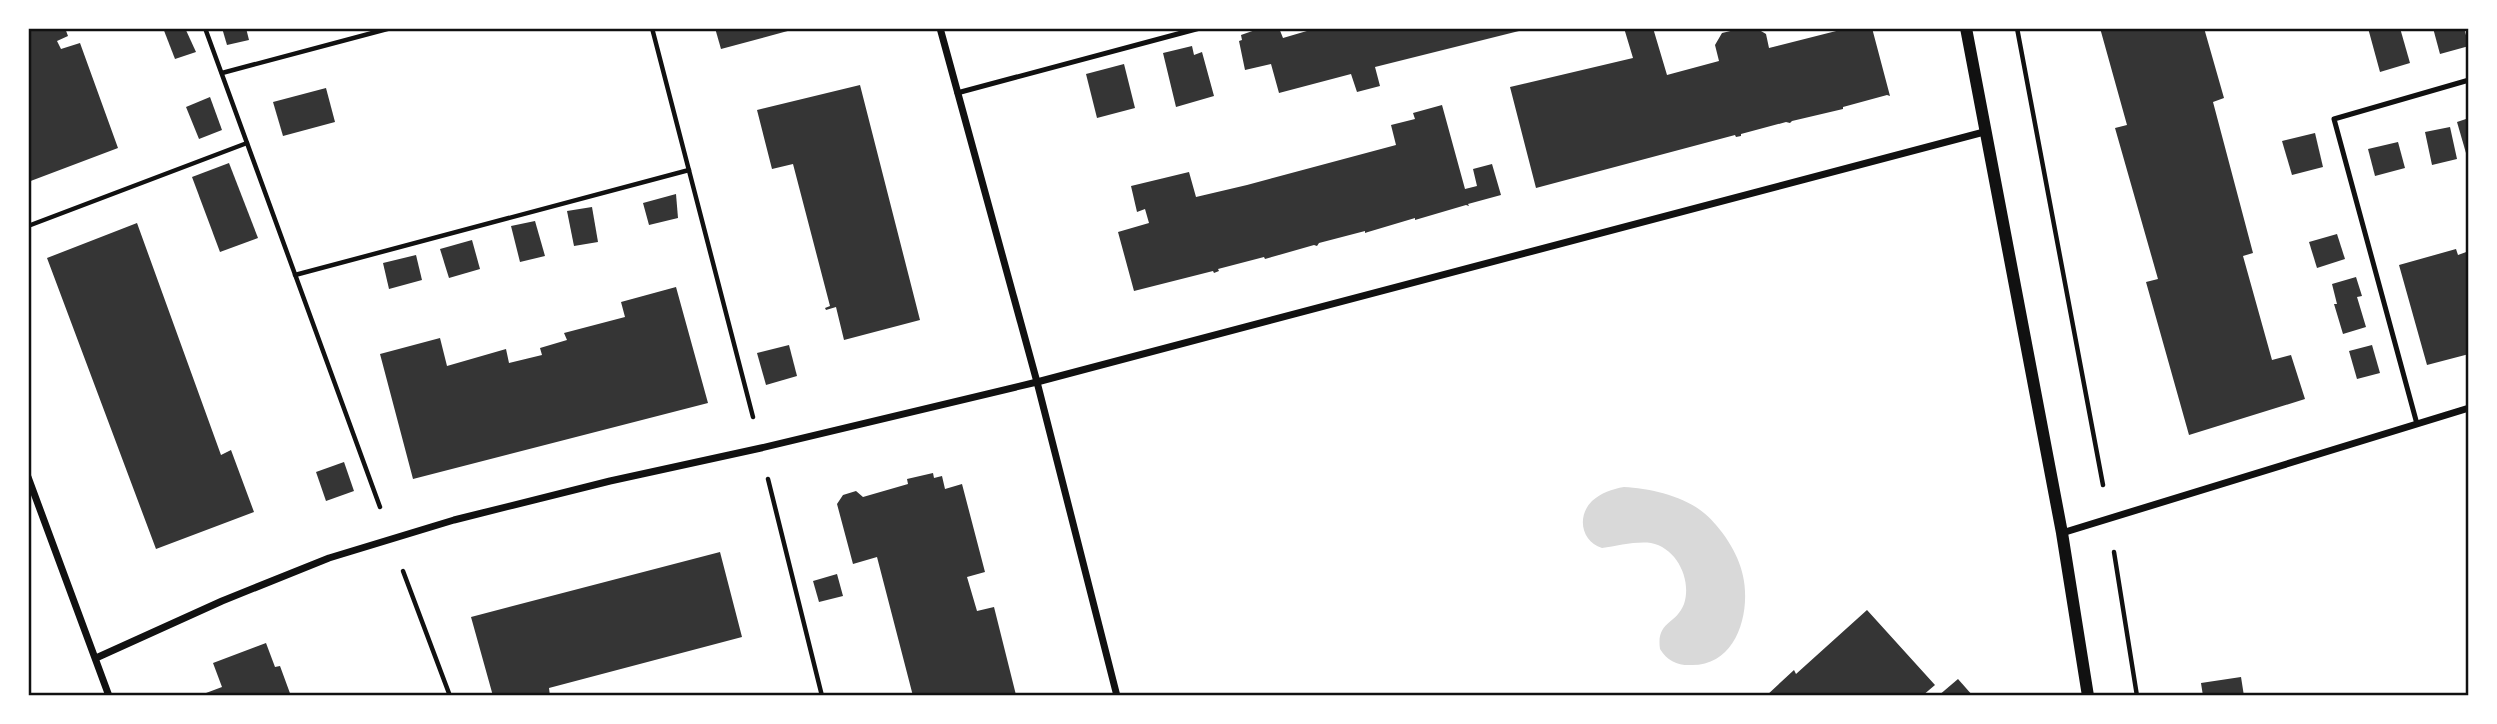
<svg xmlns="http://www.w3.org/2000/svg" width="2497" height="724" viewBox="0 0 2497 724" font-family="'Playfair Display',serif">
	<style>
		.water { fill: #d9d9d9 }
		.building { fill: #353535 }
		.lines { fill: none; stroke-linecap: round; stroke-linejoin: round }
		.path { stroke: #111; stroke-width: 4.5 }
		.service { stroke: #111; stroke-width: 5 }
		.minor { stroke: #111; stroke-width: 7 }
		.tertiary { stroke: #111; stroke-width: 12 }
		.neatline { fill: none; stroke: #111; stroke-width: 2.5 }
	</style>
	<rect width="100%" height="100%" fill="#fff"/>
	<path class="water" d="M 1624,487 C 1649,488 1684,496 1704,513 C 1721,527 1739,554 1743,576 C 1751,612 1737,665 1692,665 C 1679,666 1667,661 1660,649 C 1656,621 1676,625 1684,604 C 1692,580 1677,548 1651,543 C 1636,541 1617,546 1602,548 C 1582,542 1576,517 1592,501 C 1601,493 1612,489 1624,487 Z"/>
	<g class="building">
		<polygon points="28,28 65,28 68,36 57,41 61,49 80,43 118,148 28,182"/>
		<polygon points="163,28 185,28 196,52 175,59"/>
		<polygon points="222,28 246,28 249,40 227,45"/>
		<polygon points="715,28 795,28 795,29 721,49"/>
		<polygon points="1261,28 1279,28 1283,38 1317,28 1527,29 1375,67 1380,86 1357,92 1351,74 1279,93 1271,64 1245,70 1239,41 1242,40 1241,35"/>
		<polygon points="1624,28 1653,28 1667,75 1719,61 1715,45 1722,33 1743,28 1756,28 1766,34 1769,48 1848,28 1872,28 1890,96 1887,95 1843,107 1843,109 1792,121 1790,123 1786,122 1741,134 1741,136 1736,137 1735,135 1536,188 1510,87 1633,58"/>
		<polygon points="2100,28 2204,28 2224,98 2213,102 2253,253 2243,256 2272,360 2291,355 2305,399 2189,435 2146,282 2158,279 2115,128 2127,125"/>
		<polygon points="2368,28 2400,28 2410,63 2380,72"/>
		<polygon points="2433,28 2464,28 2469,46 2440,54"/>
		<polygon points="1192,46 1194,55 1202,52 1214,96 1176,107 1163,53"/>
		<polygon points="1124,64 1135,108 1097,118 1086,74"/>
		<polygon points="860,85 920,320 844,340 836,307 826,310 825,308 830,306 793,164 772,169 757,110"/>
		<polygon points="326,88 335,122 283,136 273,102"/>
		<polygon points="210,97 222,130 199,139 186,107"/>
		<polygon points="1442,105 1465,189 1477,186 1473,169 1492,164 1501,195 1468,204 1469,206 1466,205 1415,220 1415,218 1368,232 1365,233 1365,231 1319,243 1317,246 1314,245 1265,259 1264,257 1218,269 1219,271 1214,273 1213,271 1134,291 1118,232 1149,223 1145,209 1137,212 1131,186 1189,172 1196,197 1247,185 1396,145 1391,125 1415,119 1413,113"/>
		<polygon points="2469,118 2469,160 2468,160 2457,122"/>
		<polygon points="2450,127 2457,159 2432,165 2425,132"/>
		<polygon points="2315,133 2323,167 2292,175 2282,141"/>
		<polygon points="2398,142 2405,168 2375,176 2368,149"/>
		<polygon points="229,163 258,238 220,252 192,177"/>
		<polygon points="676,194 678,218 649,225 643,203"/>
		<polygon points="592,207 598,242 574,246 567,211"/>
		<polygon points="535,221 545,256 520,262 511,226"/>
		<polygon points="137,223 221,455 231,450 254,512 156,549 47,258"/>
		<polygon points="2337,234 2345,259 2317,268 2309,242"/>
		<polygon points="472,240 480,269 449,278 440,249"/>
		<polygon points="2456,249 2458,255 2469,251 2469,354 2427,365 2399,265"/>
		<polygon points="416,255 422,280 389,289 383,263"/>
		<polygon points="2356,277 2362,296 2357,297 2366,327 2343,334 2334,304 2337,304 2332,284"/>
		<polygon points="676,287 708,403 413,479 380,354 440,338 447,366 506,349 509,363 542,355 540,348 567,340 564,333 625,317 621,302"/>
		<polygon points="789,345 797,376 766,385 757,353"/>
		<polygon points="2372,345 2380,373 2357,379 2349,351"/>
		<polygon points="344,462 354,491 326,501 316,472"/>
		<polygon points="933,473 934,478 942,476 945,489 962,484 985,572 967,577 977,611 994,607 1016,695 913,696 877,557 853,564 837,504 843,495 856,491 863,497 908,484 907,479"/>
		<polygon points="720,552 742,637 549,688 550,696 493,696 471,617"/>
		<polygon points="837,574 843,596 819,602 813,581"/>
		<polygon points="1867,610 1935,685 1922,696 1766,696 1794,670 1796,674"/>
		<polygon points="266,643 275,667 280,666 291,696 207,696 206,693 222,687 213,663"/>
		<polygon points="2241,677 2244,696 2203,696 2201,683"/>
		<polygon points="1958,679 1973,696 1938,696"/>
	</g>
	<g class="lines">
		<g class="path">
			<polyline points="205,28 380,507"/>
			<polyline points="652,28 753,417"/>
			<polyline points="2017,28 2103,485"/>
			<polyline points="222,73 391,28"/>
			<polyline points="28,226 247,143"/>
			<polyline points="295,275 689,170"/>
			<polyline points="768,479 822,696"/>
			<polyline points="2114,552 2137,696"/>
			<polyline points="403,571 450,696"/>
		</g>
		<g class="service">
			<polyline points="957,93 1200,28"/>
			<polyline points="2417,424 2334,119 2469,80"/>
		</g>
		<g class="minor">
			<polyline points="940,28 1037,382 1117,696"/>
			<polyline points="28,477 109,696"/>
			<polyline points="2062,533 2469,408"/>
			<polyline points="96,658 222,601 329,558 454,520 610,481 761,448 1037,382 1984,132"/>
		</g>
		<polyline class="tertiary" points="1966,28 2062,533 2088,696"/>
	</g>
	<rect width="2497" height="724" fill="none" stroke="#ffffff" stroke-width="60"/>
	<rect x="30" y="30" width="2437" height="664" class="neatline"/>
</svg>
